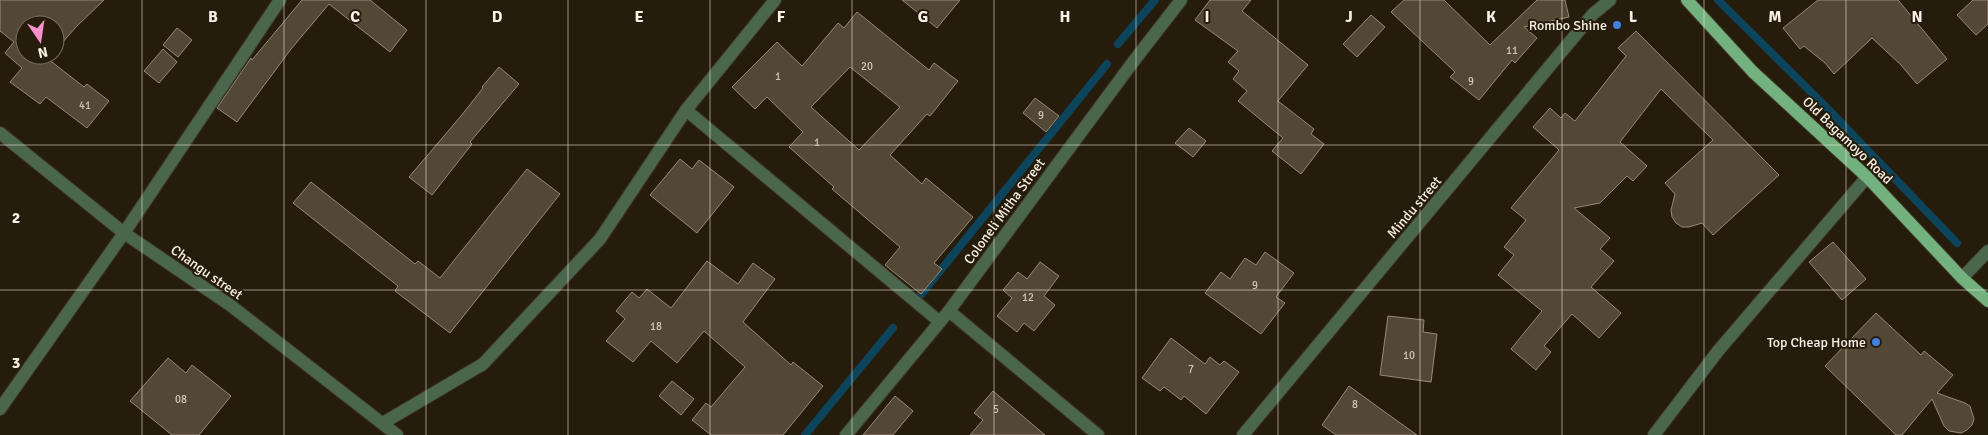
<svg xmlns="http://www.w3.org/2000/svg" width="1988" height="435" viewBox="0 0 1988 435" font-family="Signika,sans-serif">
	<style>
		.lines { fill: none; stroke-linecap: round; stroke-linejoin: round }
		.stream { stroke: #0c445c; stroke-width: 8 }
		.building { fill: #534736; stroke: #978977; fill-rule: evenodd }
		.minor-casing { stroke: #3f3626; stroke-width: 14 }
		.major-casing { stroke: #3f3626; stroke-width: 14 }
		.minor { stroke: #4a674e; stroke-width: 12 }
		.major { stroke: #73b17e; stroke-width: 12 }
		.grid { fill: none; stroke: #f9f1e7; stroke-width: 1; stroke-opacity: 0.55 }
		.shop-dot { fill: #3f7fe0; stroke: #261c0c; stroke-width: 2 }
		.labels { text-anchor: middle; stroke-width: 4; stroke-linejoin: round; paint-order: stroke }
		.number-label { font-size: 11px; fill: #d0c6bb }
		.poi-label { font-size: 14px; fill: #f9f1e7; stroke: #261c0c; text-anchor: end }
		.street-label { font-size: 14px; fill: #f9f1e7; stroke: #261c0c }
		.grid-label { font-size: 16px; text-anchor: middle; font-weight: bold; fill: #f9f1e7; stroke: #261c0c; stroke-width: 4; stroke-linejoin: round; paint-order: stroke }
	</style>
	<rect width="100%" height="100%" fill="#261c0c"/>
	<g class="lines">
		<g class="stream">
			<polyline points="1718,0 1826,107 1957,243"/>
			<polyline points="1118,44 1155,0"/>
			<polyline points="919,297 1107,64"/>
			<polyline points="805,435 893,328"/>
		</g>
	</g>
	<g class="building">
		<polygon points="0,0 104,0 76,27 55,51 55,25 25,25 25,55 52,55 48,59 84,87 87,84 109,101 87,128 46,97 40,104 10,82 22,68 5,53 14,42 0,31"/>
		<polygon points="302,0 370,0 407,30 390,52 329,4 291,49 237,122 217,108 251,58 252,60"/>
		<polygon points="902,0 960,0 937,28"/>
		<polygon points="1210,0 1251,0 1242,11 1308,65 1278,101 1314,129 1311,134 1324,144 1301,174 1272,151 1283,138 1238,101 1247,91 1233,79 1239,71 1228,62 1238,51 1195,20"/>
		<polygon points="1404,0 1444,0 1490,45 1537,0 1565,0 1569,17 1524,27 1537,38 1515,63 1512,60 1479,100 1450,77 1455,72 1391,12"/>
		<polygon points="1818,0 1898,0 1947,59 1917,84 1901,65 1872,38 1834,74 1825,63 1804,46 1800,49 1783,28"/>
		<polygon points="1973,0 1988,0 1988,24 1976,35 1957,15"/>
		<path d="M 857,12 L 929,70 L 934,63 L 958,81 L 930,116 L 927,114 L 890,155 L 922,184 L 926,178 L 973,217 L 934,263 L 942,269 L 921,294 L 885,265 L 900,247 L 832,189 L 834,187 L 789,147 L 803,132 L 767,97 L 755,109 L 732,87 L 777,42 L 802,66 L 838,23 L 844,28 ZM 850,67 L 900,107 L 859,150 L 811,107 Z"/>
		<polygon points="1371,15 1385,27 1357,57 1343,44"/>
		<polygon points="177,28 192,40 178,57 163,45"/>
		<polygon points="1636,31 1779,175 1713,235 1702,223 1689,227 1682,227 1676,223 1672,217 1671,210 1675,194 1665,183 1713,140 1661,89 1620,142 1647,166 1633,181 1627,176 1600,203 1574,208 1610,238 1600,249 1614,261 1591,287 1621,313 1599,338 1572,314 1544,346 1551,352 1536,370 1511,349 1542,311 1498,275 1514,255 1504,247 1526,220 1511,208 1559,150 1533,127 1550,108 1561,118 1565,113 1575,121 1626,56 1618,48"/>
		<polygon points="163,49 177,62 159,83 144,71"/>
		<polygon points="499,67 519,84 470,142 472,144 432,195 409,177 461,116 483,88 482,87"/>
		<polygon points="1035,98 1059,116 1046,132 1023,113"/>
		<polygon points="1189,128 1206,141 1193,157 1175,143"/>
		<polygon points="680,159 692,169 699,160 734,187 697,233 650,195"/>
		<polygon points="527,169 560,194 450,333 395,291 398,286 293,203 311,182 415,264 418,261 440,278"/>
		<polygon points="1833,242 1866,279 1842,300 1809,262"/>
		<polygon points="1265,252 1294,273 1276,297 1285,303 1261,334 1205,293 1221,272 1230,279 1245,258 1256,265"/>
		<polygon points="707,261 738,284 753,263 775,279 743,322 791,365 793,362 823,386 783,435 711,435 692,420 706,403 711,407 745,367 704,331 677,363 651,341 633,362 606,341 625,319 616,311 632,292 639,298 647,289 671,308"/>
		<polygon points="1040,262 1059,276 1044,296 1055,305 1034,331 1024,323 1017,332 997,316 1012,298 1003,290 1018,272 1027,279"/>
		<polygon points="1876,313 1921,355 1924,351 1953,375 1937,393 1965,403 1970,406 1974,419 1972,425 1967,430 1961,433 1949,431 1944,426 1932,399 1902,435 1896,435 1825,366"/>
		<polygon points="1388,316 1424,320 1423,332 1437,334 1431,382 1380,375"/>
		<polygon points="1171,338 1205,364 1210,357 1220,365 1224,361 1239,372 1206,414 1184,396 1181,400 1164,387 1160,391 1142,378"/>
		<polygon points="168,358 186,373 192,365 231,396 199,435 172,435 130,401"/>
		<polygon points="672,381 694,399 681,415 659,396"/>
		<polygon points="1349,386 1389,415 1417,435 1336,435 1322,425"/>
		<polygon points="993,391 1045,435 970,435 983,420 974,413"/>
		<polygon points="895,396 913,411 893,435 863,435"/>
	</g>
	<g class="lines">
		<defs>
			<g id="minor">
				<polyline points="686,110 940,322"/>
				<polyline points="0,133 124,233 230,305 397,435"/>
				<polyline points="1962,278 1988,251"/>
				<polyline points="949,311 1098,435"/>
				<polyline points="0,409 124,233 280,0"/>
				<polyline points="383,423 483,364 600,239 686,110 775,0"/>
				<polyline points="846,435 949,311 1133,62 1181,0"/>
				<polyline points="1243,435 1593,14 1610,0"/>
				<polyline points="1654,435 1718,351 1867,177"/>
			</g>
			<polyline id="major" points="1687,0 1753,72 1867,177 1962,278 1988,301"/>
		</defs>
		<use href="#minor" class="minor-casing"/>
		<use href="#major" class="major-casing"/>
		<use href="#minor" class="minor"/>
		<use href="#major" class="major"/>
	</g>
	<path class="grid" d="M 142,0 L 142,435M 284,0 L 284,435M 426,0 L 426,435M 568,0 L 568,435M 710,0 L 710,435M 852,0 L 852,435M 994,0 L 994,435M 1136,0 L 1136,435M 1278,0 L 1278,435M 1420,0 L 1420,435M 1562,0 L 1562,435M 1704,0 L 1704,435M 1846,0 L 1846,435M 0,145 L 1988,145M 0,290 L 1988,290"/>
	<g class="shop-dot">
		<circle cx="1617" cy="25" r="5"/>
		<circle cx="1876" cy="342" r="5"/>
	</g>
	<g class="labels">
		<g class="number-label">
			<text x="1512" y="54">11</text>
			<text x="867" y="70">20</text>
			<text x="778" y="80">1</text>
			<text x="1471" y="85">9</text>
			<text x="85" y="109">41</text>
			<text x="1041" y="119">9</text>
			<text x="817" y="146">1</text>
			<text x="1255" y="289">9</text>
			<text x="1028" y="301">12</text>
			<text x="656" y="330">18</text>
			<text x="1409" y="359">10</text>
			<text x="1191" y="373">7</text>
			<text x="181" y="403">08</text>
			<text x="1355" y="408">8</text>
			<text x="996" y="413">5</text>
		</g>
		<g class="poi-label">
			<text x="1607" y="30">Rombo Shine</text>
			<text x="1866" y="347">Top Cheap Home</text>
		</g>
		<g class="street-label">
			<text transform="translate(1848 140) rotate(44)" y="5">Old Bagamoyo Road</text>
			<text transform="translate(1414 207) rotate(-50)" y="5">Mindu street</text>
			<text transform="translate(1004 211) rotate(-54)" y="5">Coloneli Mitha Street</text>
			<text transform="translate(207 272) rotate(35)" y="5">Changu street</text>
		</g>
	</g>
	<g class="grid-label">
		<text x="213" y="22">B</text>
		<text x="355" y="22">C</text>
		<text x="497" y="22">D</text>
		<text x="639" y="22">E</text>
		<text x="781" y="22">F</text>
		<text x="923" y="22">G</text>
		<text x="1065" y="22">H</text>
		<text x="1207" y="22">I</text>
		<text x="1349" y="22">J</text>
		<text x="1491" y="22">K</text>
		<text x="1633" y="22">L</text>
		<text x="1775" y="22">M</text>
		<text x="1917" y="22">N</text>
		<text x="16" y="223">2</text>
		<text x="16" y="368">3</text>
	</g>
	<g transform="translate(40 40) rotate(167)"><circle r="24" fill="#261c0c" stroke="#7a7164"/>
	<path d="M0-4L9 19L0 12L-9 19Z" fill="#f890cb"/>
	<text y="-8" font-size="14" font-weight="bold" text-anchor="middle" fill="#f9f1e7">N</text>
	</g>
</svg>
